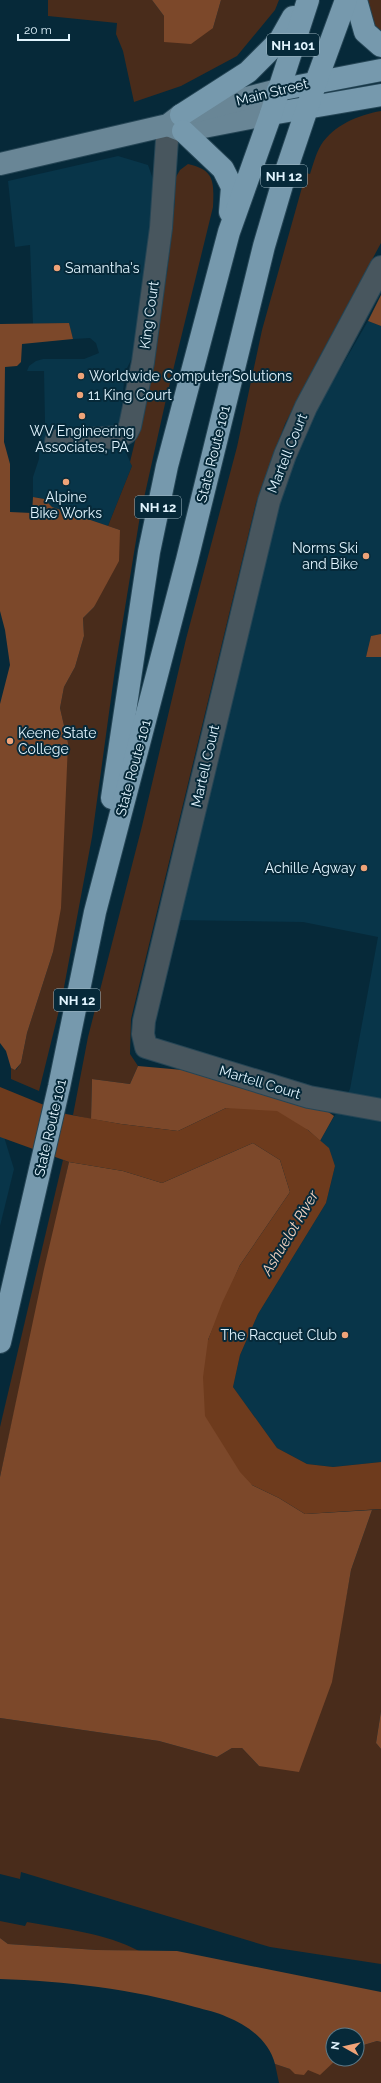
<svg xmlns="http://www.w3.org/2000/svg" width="381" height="2083" viewBox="0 0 381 2083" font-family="Raleway,sans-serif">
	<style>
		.built { fill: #083549 }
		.green { fill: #492c1b }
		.forest { fill: #7c482a }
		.water { fill: #6e3b1d }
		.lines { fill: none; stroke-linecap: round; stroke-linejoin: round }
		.minor-casing { stroke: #254555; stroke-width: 24 }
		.major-casing { stroke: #254555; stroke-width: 24 }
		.highway-casing { stroke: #254555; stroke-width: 24 }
		.minor { stroke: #48565e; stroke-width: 22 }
		.major { stroke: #698696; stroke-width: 22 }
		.highway { stroke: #7699ad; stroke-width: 22 }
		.poi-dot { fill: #efa378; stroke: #062939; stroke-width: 1.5 }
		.labels { text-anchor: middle; stroke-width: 4; stroke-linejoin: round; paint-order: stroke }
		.shield { fill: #062939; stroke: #9fb7c3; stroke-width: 1 }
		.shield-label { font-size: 13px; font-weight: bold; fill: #e1f4fe }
		.street-label { font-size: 14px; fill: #e1f4fe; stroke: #062939 }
		.poi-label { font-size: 14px; fill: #e1f4fe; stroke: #062939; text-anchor: start }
		.water-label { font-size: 15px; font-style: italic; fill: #f4d3c1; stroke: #062939 }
	</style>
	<rect width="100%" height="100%" fill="#062939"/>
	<g class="built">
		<polygon points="118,156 148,165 154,182 151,255 133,356 125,372 120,422 115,428 132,466 108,526 52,507 44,499 33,497 33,477 39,459 40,434 35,429 34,425 45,423 44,371 27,371 29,366 36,361 43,359 84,359 99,353 96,343 90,338 73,339 69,323 33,324 30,245 15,247 8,181"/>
		<polygon points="368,321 381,326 381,634 371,636 366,657 381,657 381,1462 333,1467 307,1464 277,1448 233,1387 240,1355 258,1314 326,1203 335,1166 320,1141 350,1089 378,937 303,922 176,920 283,478 314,414"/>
		<polygon points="0,1124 14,1169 0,1226"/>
	</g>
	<g class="green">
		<polygon points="48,0 152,0 164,16 213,28 221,0 279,0 275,10 237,56 181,86 134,102 123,51 116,34 117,23 48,16"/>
		<polygon points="366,0 381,0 381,34 372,27"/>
		<path d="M 381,111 L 381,243 L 320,356 L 285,424 L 256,503 L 131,1019 L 130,1054 L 138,1066 L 130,1084 L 92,1079 L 91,1119 L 73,1115 L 88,1037 L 142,826 L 186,639 L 237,447 L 262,330 L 306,173 L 310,174 C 313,165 316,153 321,145 C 334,125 358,115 381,111 Z"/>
		<path d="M 188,164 C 215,170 214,182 213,207 L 167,395 L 140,516 L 115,669 L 92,837 L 62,998 L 39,1091 L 11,1079 L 11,1068 L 16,1070 L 21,1063 L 27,1033 L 53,952 L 68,743 L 60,708 L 64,687 L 75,667 L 84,636 L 83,618 L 94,607 L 120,530 L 108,526 L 132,466 L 130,462 L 137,433 L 157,310 L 167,273 L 175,200 L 173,182 L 180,170 Z"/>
		<polygon points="63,1160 69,1162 0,1477 0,1427"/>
		<polygon points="381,1509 381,1711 376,1743 381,1749 381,1964 270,1947 21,1872 20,1879 0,1874 0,1718 159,1741 217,1757 232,1748 242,1748 259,1766 344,1609 351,1570 372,1510"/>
		<path d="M 0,1921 L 25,1926 L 27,1922 C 65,1929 105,1933 139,1951 L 97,1950 L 8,1944 L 0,1938 Z"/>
		<polygon points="377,2041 381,2042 381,2083 279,2083 275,2064 290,2069 308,2070 337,2059 357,2059 357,2047"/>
	</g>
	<g class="forest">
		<polygon points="152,0 221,0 213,28 191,44 164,42 164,16"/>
		<polygon points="381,295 381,326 368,321"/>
		<polygon points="69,323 73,339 22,344 21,362 17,366 5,367 4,442 10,464 10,512 32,513 33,497 44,499 52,507 120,530 119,561 94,607 83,618 84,636 75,667 64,687 60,708 68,743 61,908 53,952 27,1033 21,1063 15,1070 11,1068 6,1051 0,1043 0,704 10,665 5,630 0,611 0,324"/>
		<polygon points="381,634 381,657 366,657 371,636"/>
		<polygon points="138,1066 194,1071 317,1104 334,1116 320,1141 308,1130 226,1108 178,1131 121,1124 91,1119 92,1079 130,1084"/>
		<polygon points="253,1143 280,1160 290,1192 240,1265 208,1340 252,1485 279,1498 305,1514 372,1510 351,1570 332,1682 299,1772 259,1766 242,1748 232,1748 217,1757 159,1741 0,1718 0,1477 44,1269 69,1162 123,1171 162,1183"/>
		<polygon points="381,1711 381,1749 376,1743"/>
		<path d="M 0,1938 L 8,1944 L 97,1950 L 177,1951 L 381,1992 L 381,2042 L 377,2041 L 357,2047 L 357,2035 L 333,2035 L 333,2059 L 337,2059 L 320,2075 L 308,2070 L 304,2075 L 295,2074 L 290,2069 L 275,2064 C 269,2041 248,2025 227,2017 C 217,2012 206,2010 195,2007 C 133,1989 64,1981 0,1979 Z"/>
	</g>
	<polygon class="water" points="0,1087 66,1114 121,1124 178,1131 226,1108 277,1111 308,1130 329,1148 335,1166 326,1203 258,1314 240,1355 233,1387 277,1448 307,1464 333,1467 381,1462 381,1509 305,1514 279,1498 252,1485 240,1472 205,1416 203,1377 208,1340 222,1303 240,1265 290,1192 280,1160 253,1143 162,1183 123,1171 69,1162 0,1137"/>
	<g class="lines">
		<defs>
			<g id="minor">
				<polyline points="381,267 306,407 285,455 269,501 144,1021 143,1034 146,1047 309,1097 381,1110"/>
				<polyline points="56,441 119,437 127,432 130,426 143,362 161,228 168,125"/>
			</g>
			<g id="major">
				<polyline points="168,125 183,131 271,114"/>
				<polyline points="0,164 168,125 181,115 278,90"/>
			</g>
			<g id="highway">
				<polyline points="356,0 365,32 381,46"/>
				<polyline points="278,90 381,70"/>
				<polyline points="271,114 381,95"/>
				<polyline points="181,115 248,72 280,40 293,17"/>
				<polyline points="183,131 223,169 232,187 230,212"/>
				<polyline points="112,798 149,552 167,466 229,232 271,114 308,0"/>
				<polyline points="0,1342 59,1087 95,912 187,560 264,246 287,168 316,82 346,0"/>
			</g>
		</defs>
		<use href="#minor" class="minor-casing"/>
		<use href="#major" class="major-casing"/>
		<use href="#highway" class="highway-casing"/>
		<use href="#minor" class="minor"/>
		<use href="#major" class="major"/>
		<use href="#highway" class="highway"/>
	</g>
	<g class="poi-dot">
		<circle cx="57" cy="268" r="4"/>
		<circle cx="81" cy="376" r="4"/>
		<circle cx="80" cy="395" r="4"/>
		<circle cx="82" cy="416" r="4"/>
		<circle cx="66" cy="482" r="4"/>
		<circle cx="366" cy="556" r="4"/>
		<circle cx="10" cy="741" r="4"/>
		<circle cx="364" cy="868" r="4"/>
		<circle cx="345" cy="1335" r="4"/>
	</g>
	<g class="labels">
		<g class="shield">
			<rect x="267" y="34" width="52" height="22" rx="3"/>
			<rect x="261" y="165" width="46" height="22" rx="3"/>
			<rect x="135" y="496" width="46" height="22" rx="3"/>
			<rect x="54" y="989" width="46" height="22" rx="3"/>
		</g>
		<g class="shield-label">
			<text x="293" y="50">NH 101</text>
			<text x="284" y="181">NH 12</text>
			<text x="158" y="512">NH 12</text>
			<text x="77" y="1005">NH 12</text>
		</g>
		<g class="street-label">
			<text transform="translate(272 92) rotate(-14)" y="5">Main Street</text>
			<text transform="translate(149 315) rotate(-82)" y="5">King Court</text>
			<text transform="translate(287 453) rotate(-68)" y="5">Martell Court</text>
			<text transform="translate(213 454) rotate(-76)" y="5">State Route 101</text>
			<text transform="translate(205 766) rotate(-77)" y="5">Martell Court</text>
			<text transform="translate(133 768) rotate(-75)" y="5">State Route 101</text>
			<text transform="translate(260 1082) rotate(17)" y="5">Martell Court</text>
			<text transform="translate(50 1128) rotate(-77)" y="5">State Route 101</text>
		</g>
		<g class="poi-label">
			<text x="65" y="273">Samantha's</text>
			<text x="89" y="381">Worldwide Computer Solutions</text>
			<text x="88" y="400">11 King Court</text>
			<text x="82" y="436" text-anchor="middle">WV Engineering<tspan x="82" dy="16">Associates, PA</tspan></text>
			<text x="66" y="502" text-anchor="middle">Alpine<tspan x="66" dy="16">Bike Works</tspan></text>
			<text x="358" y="553" text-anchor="end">Norms Ski<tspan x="358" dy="16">and Bike</tspan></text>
			<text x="18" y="738">Keene State<tspan x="18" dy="16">College</tspan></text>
			<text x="356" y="873" text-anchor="end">Achille Agway</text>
			<text x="337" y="1340" text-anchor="end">The Racquet Club</text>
		</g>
		<g class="water-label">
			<text transform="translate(290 1233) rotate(-59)" y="5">Ashuelot River</text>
		</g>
	</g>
	<g transform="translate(345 2047) rotate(278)"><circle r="19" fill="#062939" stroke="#5e7a88"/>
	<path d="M0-3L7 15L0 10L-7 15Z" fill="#efa378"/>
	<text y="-6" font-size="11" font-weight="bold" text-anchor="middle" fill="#e1f4fe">N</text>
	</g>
	<path d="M18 34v6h51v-6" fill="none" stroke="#e1f4fe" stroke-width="2"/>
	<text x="24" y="34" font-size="12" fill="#e1f4fe" stroke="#062939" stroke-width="3" paint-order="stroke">20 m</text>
</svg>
